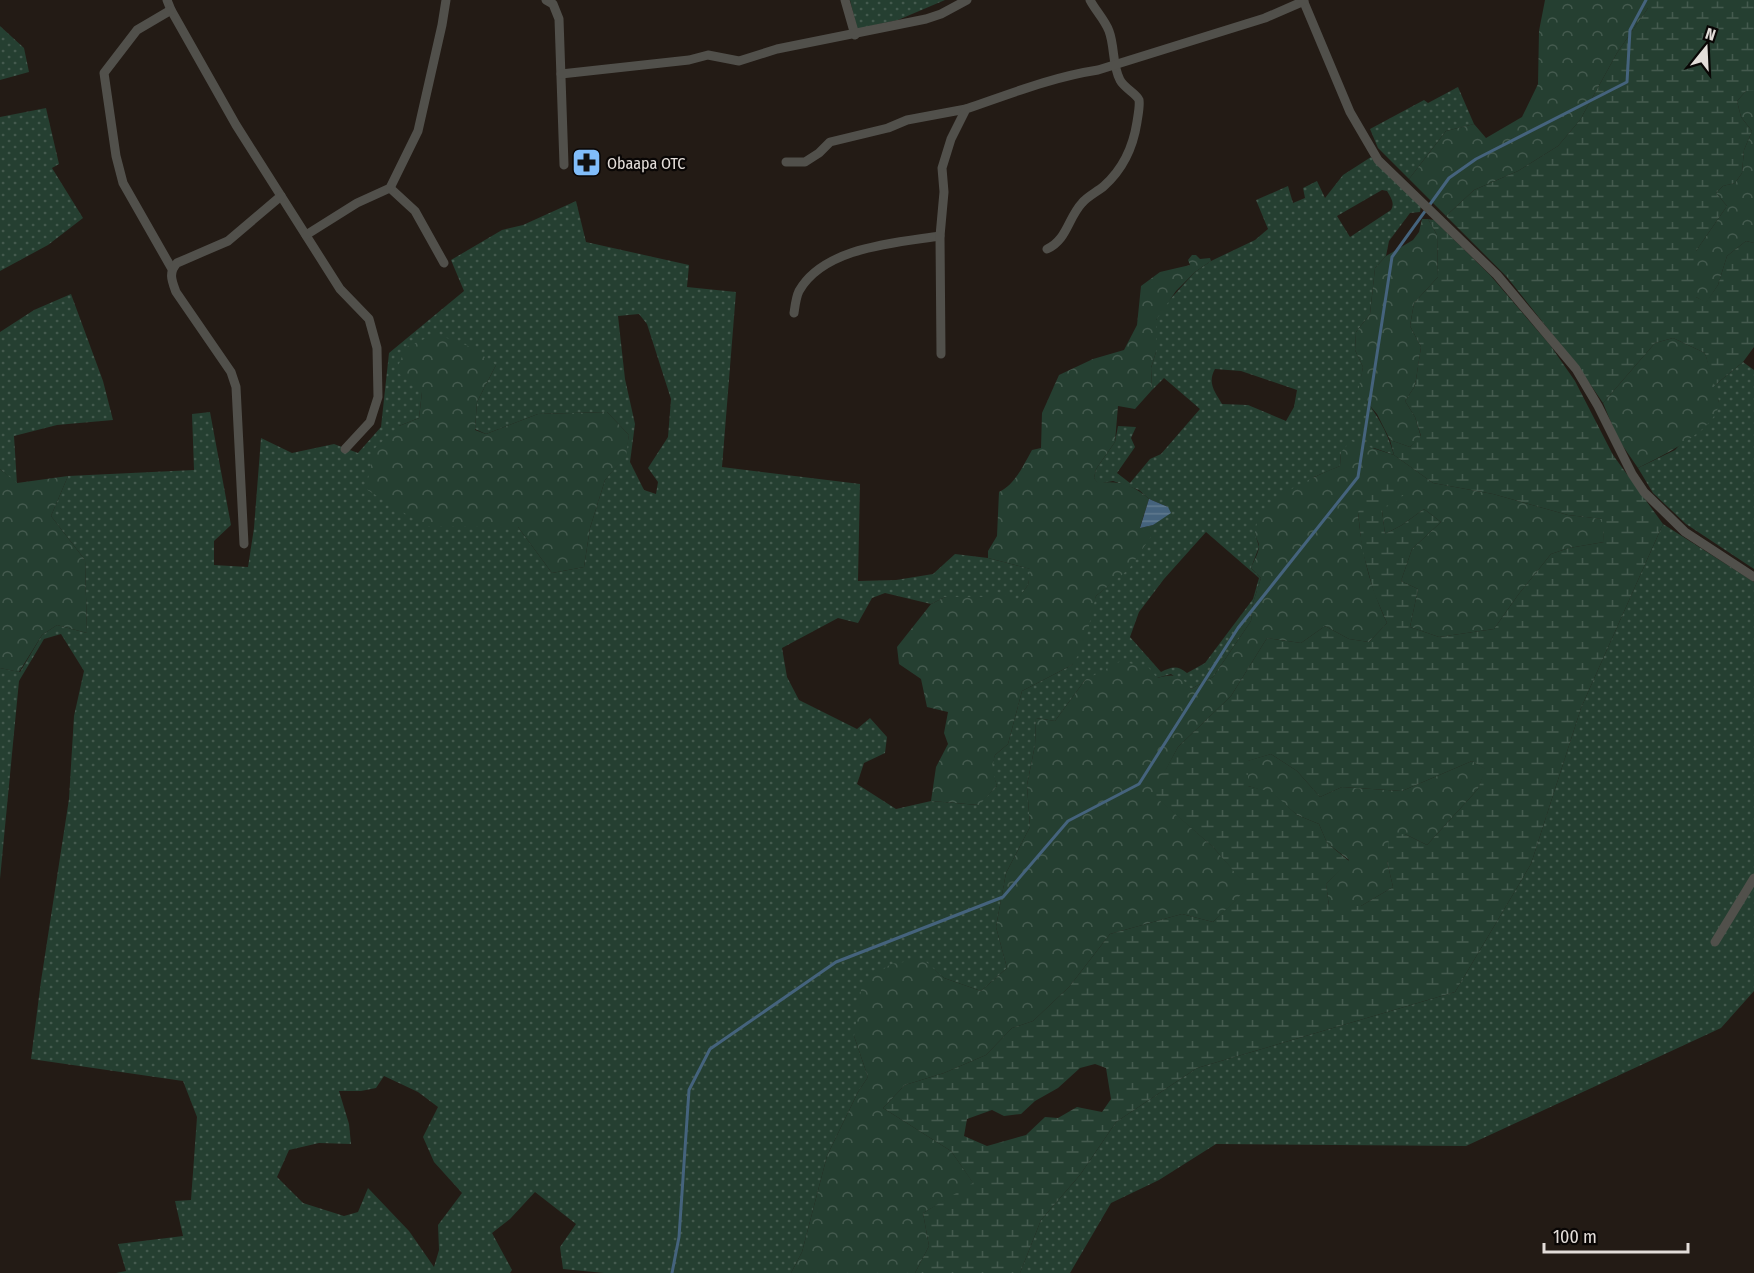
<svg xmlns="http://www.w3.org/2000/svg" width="1754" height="1273" viewBox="0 0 1754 1273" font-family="'Fira Sans Condensed',sans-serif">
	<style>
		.grass { fill: url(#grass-dots); fill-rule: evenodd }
		.forest { fill: url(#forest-crowns) }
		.wetland { fill: url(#wetland-marsh); fill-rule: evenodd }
		.water { fill: url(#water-rules) }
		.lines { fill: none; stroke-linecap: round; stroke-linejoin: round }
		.stream { stroke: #45637d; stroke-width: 3 }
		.street { stroke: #51504b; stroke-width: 9 }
		.labels { text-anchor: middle; stroke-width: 4.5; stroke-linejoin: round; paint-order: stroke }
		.poi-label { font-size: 16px; fill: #e3ddd9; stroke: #090605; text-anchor: start }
	</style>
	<defs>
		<pattern id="grass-dots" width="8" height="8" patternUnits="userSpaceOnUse" patternTransform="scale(1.5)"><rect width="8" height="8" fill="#253f31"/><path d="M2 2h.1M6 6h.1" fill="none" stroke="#445a4e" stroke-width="1.8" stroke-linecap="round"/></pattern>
		<pattern id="forest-crowns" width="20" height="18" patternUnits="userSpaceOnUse" patternTransform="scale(1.5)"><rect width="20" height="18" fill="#253f31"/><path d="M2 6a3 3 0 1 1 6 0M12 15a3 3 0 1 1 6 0" fill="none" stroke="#445a4e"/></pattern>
		<pattern id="wetland-marsh" width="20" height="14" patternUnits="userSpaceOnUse" patternTransform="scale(1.5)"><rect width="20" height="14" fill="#253f31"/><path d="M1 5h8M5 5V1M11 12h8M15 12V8" fill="none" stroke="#445a4e"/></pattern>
		<pattern id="water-rules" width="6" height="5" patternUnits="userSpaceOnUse" patternTransform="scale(1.5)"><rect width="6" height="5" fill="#45637d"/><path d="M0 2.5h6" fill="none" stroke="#60798f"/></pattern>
	</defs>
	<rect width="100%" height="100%" fill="#231b15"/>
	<g class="grass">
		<polygon points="850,0 945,0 898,20 857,29"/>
		<polygon points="0,26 24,48 29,72 0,80"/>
		<polygon points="1458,87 1474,124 1446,131 1409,179 1378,148 1370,129 1424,100 1428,103"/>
		<polygon points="46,108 59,164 52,168 83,218 48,245 0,271 0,117"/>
		<path d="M 1371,157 L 1421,206 L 1420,212 L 1410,213 L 1389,241 L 1386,256 L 1375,268 L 1370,314 L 1356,332 L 1355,350 L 1363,367 L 1359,392 C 1375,411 1387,430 1394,455 L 1374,448 L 1341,452 L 1340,466 L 1314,477 L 1255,533 L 1259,547 L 1251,568 L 1261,578 L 1253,603 L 1251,621 L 1213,677 L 1191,689 L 1171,674 L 1157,678 L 1085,680 L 1055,721 L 1036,718 L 1035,745 L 1027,785 L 1030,827 L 1006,873 L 996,927 L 1007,968 L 981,991 L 944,978 L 923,960 L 854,1036 L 868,1077 L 858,1092 L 827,1156 L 802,1252 L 791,1273 L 604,1273 L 563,1269 L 560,1247 L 576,1224 L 535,1192 L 510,1219 L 492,1233 L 512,1270 L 510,1273 L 116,1273 L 126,1271 L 118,1244 L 183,1236 L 175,1201 L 191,1200 L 197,1117 L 183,1081 L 31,1059 L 41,981 L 69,799 L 74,716 L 84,671 L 61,634 L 44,639 L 19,681 L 0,879 L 0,668 L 20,672 L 42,635 L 57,625 L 87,633 L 85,560 L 51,516 L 68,476 L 194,470 L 192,414 L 210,412 L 231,525 L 214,541 L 214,565 L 248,567 L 254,528 L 261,438 L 292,453 L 334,444 L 358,453 L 381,427 L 389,353 L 464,291 L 451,260 L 502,230 L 523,225 L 576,201 L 586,242 L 689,265 L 687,287 L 736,292 L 722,467 L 860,484 L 858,581 L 896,580 L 933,574 L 955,554 L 988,558 L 1031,569 L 1028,585 L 1017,601 L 989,597 L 945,597 L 931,604 L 885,593 L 872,598 L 858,623 L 838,618 L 782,648 L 787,677 L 799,700 L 857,729 L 870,718 L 887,737 L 885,753 L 864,763 L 857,784 L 896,809 L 931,801 L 978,805 L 997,786 L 991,768 L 995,755 L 1008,744 L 1022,691 L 1072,665 L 1096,596 L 1109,585 L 1151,535 L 1140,528 L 1153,525 L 1168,507 L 1149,499 L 1139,490 L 1113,481 L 1098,484 L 1094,478 L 1096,469 L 1115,442 L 1118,426 L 1136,427 L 1131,438 L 1135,447 L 1117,473 L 1130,483 L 1150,459 L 1161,454 L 1200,409 L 1164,378 L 1152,390 L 1151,368 L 1156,352 L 1156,320 L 1163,307 L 1195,272 L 1211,261 L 1255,240 L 1268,229 L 1256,200 L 1288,186 L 1293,203 L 1305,198 L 1303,188 L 1317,181 L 1325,198 L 1343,175 ZM 1382,190 L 1387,191 C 1391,198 1395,203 1391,210 L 1350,237 L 1337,216 ZM 639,314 L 647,324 L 671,399 L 668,437 L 648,468 L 658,482 L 656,494 L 644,490 L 630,462 L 635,424 L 625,379 L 618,316 ZM 496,365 L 477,402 L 475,429 L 486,434 L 538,414 L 607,412 L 629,435 L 625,456 L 605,480 L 590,528 L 584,567 L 552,573 L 518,527 L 484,525 L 399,426 L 419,418 L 422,392 ZM 1215,369 L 1241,371 L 1297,390 L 1294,407 L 1286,421 L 1248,405 L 1222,404 C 1215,392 1207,383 1215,369 ZM 1206,532 L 1259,578 L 1253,599 L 1205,663 L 1187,673 C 1177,665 1172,667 1161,672 L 1130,637 L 1139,612 L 1164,579 ZM 384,1076 L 418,1092 L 438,1107 L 423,1137 L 434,1162 L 462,1193 L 438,1225 L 439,1250 L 434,1267 L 409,1231 L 368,1188 L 358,1212 L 344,1216 L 303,1203 L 277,1177 L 289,1150 L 319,1143 L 351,1144 L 349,1124 L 339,1091 L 361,1091 L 376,1088 Z"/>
		<polygon points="71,294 103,381 113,420 57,425 14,436 17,484 0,469 0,332 34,310"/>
		<polygon points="1743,362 1754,370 1754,569 1686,524 1653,493 1638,468 1675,450 1719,402 1714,386"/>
		<polygon points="1663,524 1754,582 1754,991 1721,1028 1466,1146 1216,1144 1159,1180 1111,1203 1070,1273 1020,1273 1041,1220 1080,1175 1116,1122 1197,1068 1455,992 1531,864 1581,708"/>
	</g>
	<g class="forest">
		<polygon points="1545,0 1648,0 1648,8 1617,53 1580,120 1558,146 1518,171 1474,190 1446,216 1409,179 1446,131 1474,124 1486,138 1522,117 1538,84 1539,31"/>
		<polygon points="1746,91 1754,91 1754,243 1746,241 1727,256 1718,285 1706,303 1696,297 1696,251 1727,206 1716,193 1723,186 1735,183 1742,173 1744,150 1752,131 1741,117 1737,101"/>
		<polygon points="1422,219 1428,219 1437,235 1438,277 1414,303 1410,326 1421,347 1415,386 1405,401 1415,417 1421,437 1410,447 1390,440 1377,414 1358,392 1363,367 1355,350 1356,332 1370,314 1375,268 1386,256 1413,240 1419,232"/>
		<path d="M 1192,255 L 1196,255 L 1200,259 L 1210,258 L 1211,261 L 1195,272 L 1176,291 L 1156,320 L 1156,352 L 1151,368 L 1152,390 L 1135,409 L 1118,406 L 1115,442 L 1096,469 L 1094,478 L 1098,483 C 1119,480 1134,485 1149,499 L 1140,527 L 1152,535 L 1129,569 L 1096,596 L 1084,646 L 1072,665 L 1022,691 L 1008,744 L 995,755 L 992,768 L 997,786 L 979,805 L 931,801 L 936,767 L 948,744 L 944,733 L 948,712 L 927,707 L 921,679 L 899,664 L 897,647 L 931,604 L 945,597 L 989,597 L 995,591 L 1017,600 L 1028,585 L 1030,569 L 988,558 L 988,551 L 997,536 L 999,492 C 1015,485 1024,464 1032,450 L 1041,448 L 1042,413 L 1059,375 L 1093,359 L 1124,350 L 1137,325 L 1141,286 L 1160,272 L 1190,265 L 1188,260 Z"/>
		<polygon points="436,334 471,347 496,365 477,402 475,430 486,434 538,414 607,412 629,435 626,456 605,480 590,528 584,567 552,573 518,527 425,526 366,489 374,449 399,426 419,418 422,392 396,371 406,347"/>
		<path d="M 1673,338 L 1705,353 C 1708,364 1719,392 1719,403 C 1717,430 1660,457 1638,468 L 1618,439 L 1603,403 L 1655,343 Z"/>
		<path d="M 1351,441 L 1394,455 L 1433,483 L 1493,494 L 1568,515 L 1603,519 L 1604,542 L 1569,548 L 1551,554 L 1518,595 L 1494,629 L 1439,637 L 1410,627 L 1418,589 L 1401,581 L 1412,549 L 1441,522 L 1424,509 L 1402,525 L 1385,534 L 1382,510 L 1358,512 C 1362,555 1369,583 1387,623 L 1369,642 L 1349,639 L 1325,626 L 1301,643 L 1267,638 L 1231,696 L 1178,747 L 1153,794 L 1213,847 L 1249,888 L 1213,922 L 1182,914 L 1110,934 L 1069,987 L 1033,1021 L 1012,1028 L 986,1055 L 944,1073 L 905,1085 L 883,1108 L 951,1151 L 974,1184 L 923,1213 L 929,1246 L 915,1273 L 791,1273 L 802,1252 L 827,1156 L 858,1092 L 868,1077 L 854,1036 L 862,984 L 891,964 L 923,959 L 944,978 L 981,991 L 1007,968 L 996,927 L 1006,873 L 1030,827 L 1027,785 L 1035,745 L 1036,718 L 1055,721 L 1085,680 L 1121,661 L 1149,668 L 1157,678 C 1174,673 1181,675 1191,689 L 1213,677 L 1251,621 L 1253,603 L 1261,578 L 1251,568 C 1253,562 1259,553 1259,546 C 1259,542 1255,537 1255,533 C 1257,500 1313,477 1340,466 L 1341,452 Z"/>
		<polygon points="0,469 17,483 68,476 51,516 85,560 87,633 57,625 42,635 19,672 0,668"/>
		<polygon points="1271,754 1297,771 1320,797 1342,787 1402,791 1472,761 1486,769 1478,789 1427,845 1405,834 1387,861 1393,887 1361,906 1329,906 1326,884 1349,860 1327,843 1319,824 1297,815 1272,793 1248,786 1247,761"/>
	</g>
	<g class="wetland">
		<polygon points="1648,0 1754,0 1754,91 1746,91 1737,101 1741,117 1752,131 1744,150 1742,173 1735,183 1723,186 1716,193 1727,206 1696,251 1696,297 1706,302 1718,285 1727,256 1746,241 1754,243 1754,347 1743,362 1714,386 1705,353 1673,338 1655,343 1603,403 1579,368 1507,277 1446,216 1474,190 1518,171 1558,146 1580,120 1617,53 1648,8"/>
		<path d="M 1428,219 L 1434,220 L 1490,275 L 1550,345 L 1575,381 L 1613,455 L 1663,524 L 1581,708 L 1531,864 L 1455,992 L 1197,1068 L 1116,1122 L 1080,1175 L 1041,1220 L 1020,1273 L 915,1273 L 929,1246 L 923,1213 L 973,1183 L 951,1151 L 883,1108 L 905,1085 L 944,1073 L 986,1055 L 1012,1028 L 1033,1021 L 1069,987 L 1110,934 L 1182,914 L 1213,922 L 1248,888 L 1213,847 L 1152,794 L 1178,747 L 1231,696 L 1267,638 L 1301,643 L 1325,626 L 1349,639 L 1369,642 L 1387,623 L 1374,593 L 1362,549 L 1358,512 L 1372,492 L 1391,478 L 1407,493 L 1382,510 L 1385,534 L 1402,525 L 1424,509 L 1441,522 L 1412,549 L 1401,581 L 1418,589 L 1410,627 L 1439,637 L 1494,629 L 1518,595 L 1551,554 L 1569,548 L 1604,542 L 1602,519 L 1568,515 L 1493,494 L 1433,483 L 1394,455 L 1390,440 L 1410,447 L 1421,436 L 1415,417 L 1405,401 L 1415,386 L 1421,347 L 1410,326 L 1414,303 L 1438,277 L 1437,235 ZM 1271,754 L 1297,771 L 1320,797 L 1342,787 L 1402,791 L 1472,761 L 1485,769 L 1478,789 L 1427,845 L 1405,834 L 1389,835 L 1387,861 L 1393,887 L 1361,906 L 1329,906 L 1326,884 L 1349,861 L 1327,843 L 1319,824 L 1297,815 L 1272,792 L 1248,786 L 1248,761 ZM 1095,1064 L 1106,1068 L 1111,1099 L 1102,1112 L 1077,1107 L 1058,1118 L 1045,1117 L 1026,1135 L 987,1146 L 964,1136 L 967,1119 L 992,1110 L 1004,1116 L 1021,1114 L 1035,1101 L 1058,1088 L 1080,1068 Z"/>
	</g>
	<polygon class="water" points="1149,499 1168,507 1171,513 1153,525 1140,528"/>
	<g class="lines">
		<polyline class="stream" points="672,1273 679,1237 689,1090 710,1049 836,962 1003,897 1068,821 1139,784 1238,628 1358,477 1392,257 1449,178 1476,159 1627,82 1630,30 1646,0"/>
		<g class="street">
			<polyline points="167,0 171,10 236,125 340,289 369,319 377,348 378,397 370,422 345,449"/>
			<polyline points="546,0 553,4 559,19 564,165"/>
			<polyline points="845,0 855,35"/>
			<polyline points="1303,0 1350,112 1378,160 1497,275 1576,369 1598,406 1632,474 1644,492 1685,532 1754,577"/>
			<polyline points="171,10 137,30 104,73 116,156 123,183 172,269"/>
			<polyline points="561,74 689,60 708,55 739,61 777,49 926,19 941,14 967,0"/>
			<polyline points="786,162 805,162 819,153 830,142 888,128 907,120 966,109"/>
			<polyline points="390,188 415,211 444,263"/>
			<polyline points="306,235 357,203 390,188 418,131 442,25 446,0"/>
			<path d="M 1047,249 C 1067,240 1068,218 1082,203 C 1088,196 1097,192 1104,186 C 1123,169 1133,148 1137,122 C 1138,115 1140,106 1139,100 C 1137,94 1124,88 1120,80 C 1112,65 1115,47 1109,31 C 1105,20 1095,10 1090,0"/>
			<path d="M 794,313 C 795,306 796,297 799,291 C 824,247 895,243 940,236"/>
			<path d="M 941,354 L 940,236 L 944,192 L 942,168 L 951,139 L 966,109 C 1010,94 1052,77 1098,70 L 1265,18 L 1304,1"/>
			<path d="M 244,544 L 236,387 L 231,372 L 176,292 C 172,281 168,273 177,263 L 228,241 L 281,196"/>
			<polyline points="1715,942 1754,878"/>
		</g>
	</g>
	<defs>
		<symbol id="pharmacy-square" viewBox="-11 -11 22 22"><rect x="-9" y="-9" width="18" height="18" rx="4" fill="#81bdfa" stroke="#090605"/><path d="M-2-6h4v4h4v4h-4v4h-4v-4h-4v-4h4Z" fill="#111"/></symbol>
	</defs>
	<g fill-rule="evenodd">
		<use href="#pharmacy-square" x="570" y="146" width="33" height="33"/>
	</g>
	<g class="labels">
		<g class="poi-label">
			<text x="607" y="169">Obaapa OTC</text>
		</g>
	</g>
	<g transform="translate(1706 48) rotate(18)" stroke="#090605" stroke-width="4.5" paint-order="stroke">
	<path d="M0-4.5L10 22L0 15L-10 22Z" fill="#e3ddd9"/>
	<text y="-9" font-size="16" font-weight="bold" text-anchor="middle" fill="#e3ddd9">N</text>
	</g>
	<path d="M1544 1243v9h144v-9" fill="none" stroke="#e3ddd9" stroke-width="3"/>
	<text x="1553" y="1243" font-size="18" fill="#e3ddd9" stroke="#090605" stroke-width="4.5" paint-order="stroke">100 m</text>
</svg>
